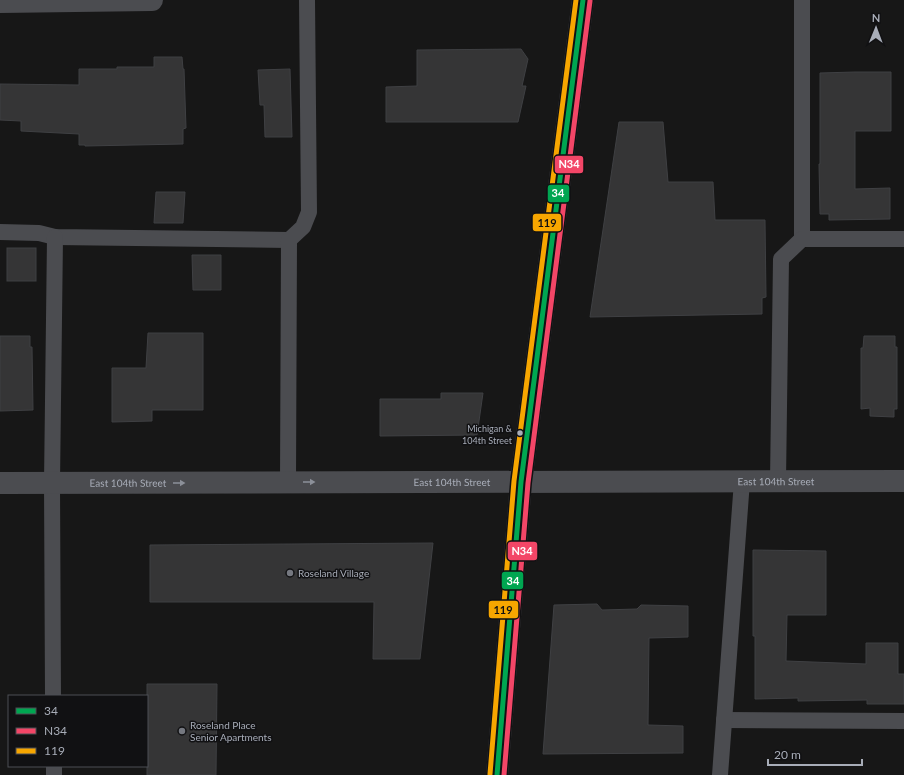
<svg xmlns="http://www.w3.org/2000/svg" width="904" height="775" viewBox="0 0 904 775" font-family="Lato,sans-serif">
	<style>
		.building { fill: #353536; stroke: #3f4043 }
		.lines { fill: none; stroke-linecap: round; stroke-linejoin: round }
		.service { stroke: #4b4c50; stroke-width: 16 }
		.minor { stroke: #4b4c50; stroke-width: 22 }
		.secondary { stroke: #4a4a4e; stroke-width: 22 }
		.bus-1-casing { stroke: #111113; stroke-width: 8 }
		.bus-2-casing { stroke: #111113; stroke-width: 8 }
		.bus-3-casing { stroke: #111113; stroke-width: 8 }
		.bus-1 { stroke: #00a651; stroke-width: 5 }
		.bus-2 { stroke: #f34667; stroke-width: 5 }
		.bus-3 { stroke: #f7a600; stroke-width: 5 }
		.oneway { fill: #8c9099 }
		.bus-dot { fill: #a8adb8; stroke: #111113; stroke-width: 1.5 }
		.poi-dot { fill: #757880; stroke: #111113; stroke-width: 1.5 }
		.labels { text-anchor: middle; stroke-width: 3; stroke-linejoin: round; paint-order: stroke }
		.bus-label { font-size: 9px; fill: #a8adb8; stroke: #111113; text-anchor: end }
		.street-label { font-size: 10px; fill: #a8adb8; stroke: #111113 }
		.poi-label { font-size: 10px; fill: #a8adb8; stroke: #111113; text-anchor: start }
		.line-badge { stroke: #111113; stroke-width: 1.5 }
		.badge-label { font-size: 11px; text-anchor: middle; font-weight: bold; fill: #fff }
		.pale-badge-label { font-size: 11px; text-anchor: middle; font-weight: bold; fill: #111 }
	</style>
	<rect width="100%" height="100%" fill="#171717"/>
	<g class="building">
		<polygon points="521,49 528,59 522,86 526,86 518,122 386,122 386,87 417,86 417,50"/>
		<polygon points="154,57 182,57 183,69 184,69 186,128 183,129 183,144 85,146 85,145 79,145 79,134 21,131 21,121 0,120 0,84 79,85 79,69 117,69 117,67 154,67"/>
		<polygon points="290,69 292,137 265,137 264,105 260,105 258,70"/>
		<polygon points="855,72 891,72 891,131 855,131 855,189 890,188 890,219 829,220 829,214 820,214 819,164 820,164 820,73"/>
		<polygon points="619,122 663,122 668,182 713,182 715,220 765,220 766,297 762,298 762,314 590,317"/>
		<polygon points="156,192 185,192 183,223 154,223"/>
		<rect x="7" y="248" width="29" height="33"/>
		<polygon points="192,255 221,255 221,290 193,290"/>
		<polygon points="148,333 203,333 203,410 152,410 152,421 112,422 112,368 146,368"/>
		<polygon points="0,336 30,336 30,347 32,347 33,410 0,411"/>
		<polygon points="864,336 895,336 895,347 897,347 897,409 894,409 894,417 870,416 870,408 861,409 861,348 863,348"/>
		<polygon points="441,393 483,393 477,435 380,436 380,399 441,399"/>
		<polygon points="433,543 420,659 373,659 374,602 150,602 150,545"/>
		<polygon points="753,550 826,551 826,615 787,615 786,661 866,664 866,643 898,643 898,674 904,674 904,704 867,704 867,700 798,701 798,698 755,699 755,636 753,636"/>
		<polygon points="597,604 602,610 637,609 641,605 688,606 688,637 649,638 648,725 683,726 683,753 543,754 554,605"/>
		<polygon points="147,684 217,684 216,775 147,775"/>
	</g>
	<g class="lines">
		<g class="service">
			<polyline points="802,0 802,239"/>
			<polyline points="0,232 39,233 55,237 289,240"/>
			<polyline points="778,481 781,259 802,239 904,239"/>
			<polyline points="288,482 289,240 303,227 309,212 307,0"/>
			<polyline points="53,696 52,483 55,237"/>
			<polyline points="724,720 904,721"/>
			<polyline points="54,766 54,775"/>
			<polyline points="720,775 742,481"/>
		</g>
		<g class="minor">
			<polyline points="0,2 152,0"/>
			<path id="s1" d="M 0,483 L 904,481"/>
		</g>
		<polyline class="secondary" points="497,775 521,482 583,0"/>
		<defs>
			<polyline id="bus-1" points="497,775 521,482 583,0"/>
			<polyline id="bus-2" points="504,775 528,483 590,1"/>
			<polyline id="bus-3" points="490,774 514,481 576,0"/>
		</defs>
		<use href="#bus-1" class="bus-1-casing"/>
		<use href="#bus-2" class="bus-2-casing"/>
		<use href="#bus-3" class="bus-3-casing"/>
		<use href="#bus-1" class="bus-1"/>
		<use href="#bus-2" class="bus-2"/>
		<use href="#bus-3" class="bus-3"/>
	</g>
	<defs><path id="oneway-solid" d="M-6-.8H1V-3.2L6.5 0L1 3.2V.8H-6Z"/></defs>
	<g class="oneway">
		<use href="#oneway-solid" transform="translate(309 482)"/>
		<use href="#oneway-solid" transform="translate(179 483)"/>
	</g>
	<circle class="bus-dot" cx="520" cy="433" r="3.5"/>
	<g class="poi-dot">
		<circle cx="290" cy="573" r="4"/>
		<circle cx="182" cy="731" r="4"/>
	</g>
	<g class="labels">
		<g class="bus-label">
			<text x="512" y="432">Michigan &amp;<tspan x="512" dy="12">104th Street</tspan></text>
		</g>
		<g class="street-label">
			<text dy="4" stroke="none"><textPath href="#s1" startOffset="776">East 104th Street</textPath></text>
			<text dy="4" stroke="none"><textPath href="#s1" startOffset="452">East 104th Street</textPath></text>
			<text dy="4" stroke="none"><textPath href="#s1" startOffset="128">East 104th Street</textPath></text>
		</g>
		<g class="poi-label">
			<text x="298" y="577">Roseland Village</text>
			<text x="190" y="729">Roseland Place<tspan x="190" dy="12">Senior Apartments</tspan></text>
		</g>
	</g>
	<g class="line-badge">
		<rect x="554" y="155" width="30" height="19" rx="4" fill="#f34667"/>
		<rect x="547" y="184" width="23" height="19" rx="4" fill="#00a651"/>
		<rect x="532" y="213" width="30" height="19" rx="4" fill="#f7a600"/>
		<rect x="507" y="541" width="31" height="20" rx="4" fill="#f34667"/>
		<rect x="501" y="571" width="23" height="19" rx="4" fill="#00a651"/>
		<rect x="488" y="600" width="31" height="19" rx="4" fill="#f7a600"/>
	</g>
	<g class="badge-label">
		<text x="569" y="168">N34</text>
		<text x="558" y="197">34</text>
		<text x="522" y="555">N34</text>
		<text x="513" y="585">34</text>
	</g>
	<g class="pale-badge-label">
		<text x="547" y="227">119</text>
		<text x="503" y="614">119</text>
	</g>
	<rect x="8" y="695" width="140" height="72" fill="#111113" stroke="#4d4f55"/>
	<rect x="16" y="708" width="20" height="6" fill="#00a651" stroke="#4d4f55"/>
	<text x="44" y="715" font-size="12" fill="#a8adb8">34</text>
	<rect x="16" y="728" width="20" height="6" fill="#f34667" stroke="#4d4f55"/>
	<text x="44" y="735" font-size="12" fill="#a8adb8">N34</text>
	<rect x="16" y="748" width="20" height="6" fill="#f7a600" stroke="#4d4f55"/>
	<text x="44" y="755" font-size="12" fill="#a8adb8">119</text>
	<g transform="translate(876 28) rotate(1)" stroke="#111113" stroke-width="3" paint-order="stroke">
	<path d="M0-3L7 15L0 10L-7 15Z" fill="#a8adb8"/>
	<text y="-6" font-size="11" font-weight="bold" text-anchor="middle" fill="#a8adb8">N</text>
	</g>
	<path d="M768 759v6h94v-6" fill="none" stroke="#a8adb8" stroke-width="2"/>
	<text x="774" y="759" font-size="12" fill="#a8adb8" stroke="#111113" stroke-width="3" paint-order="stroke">20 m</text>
</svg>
